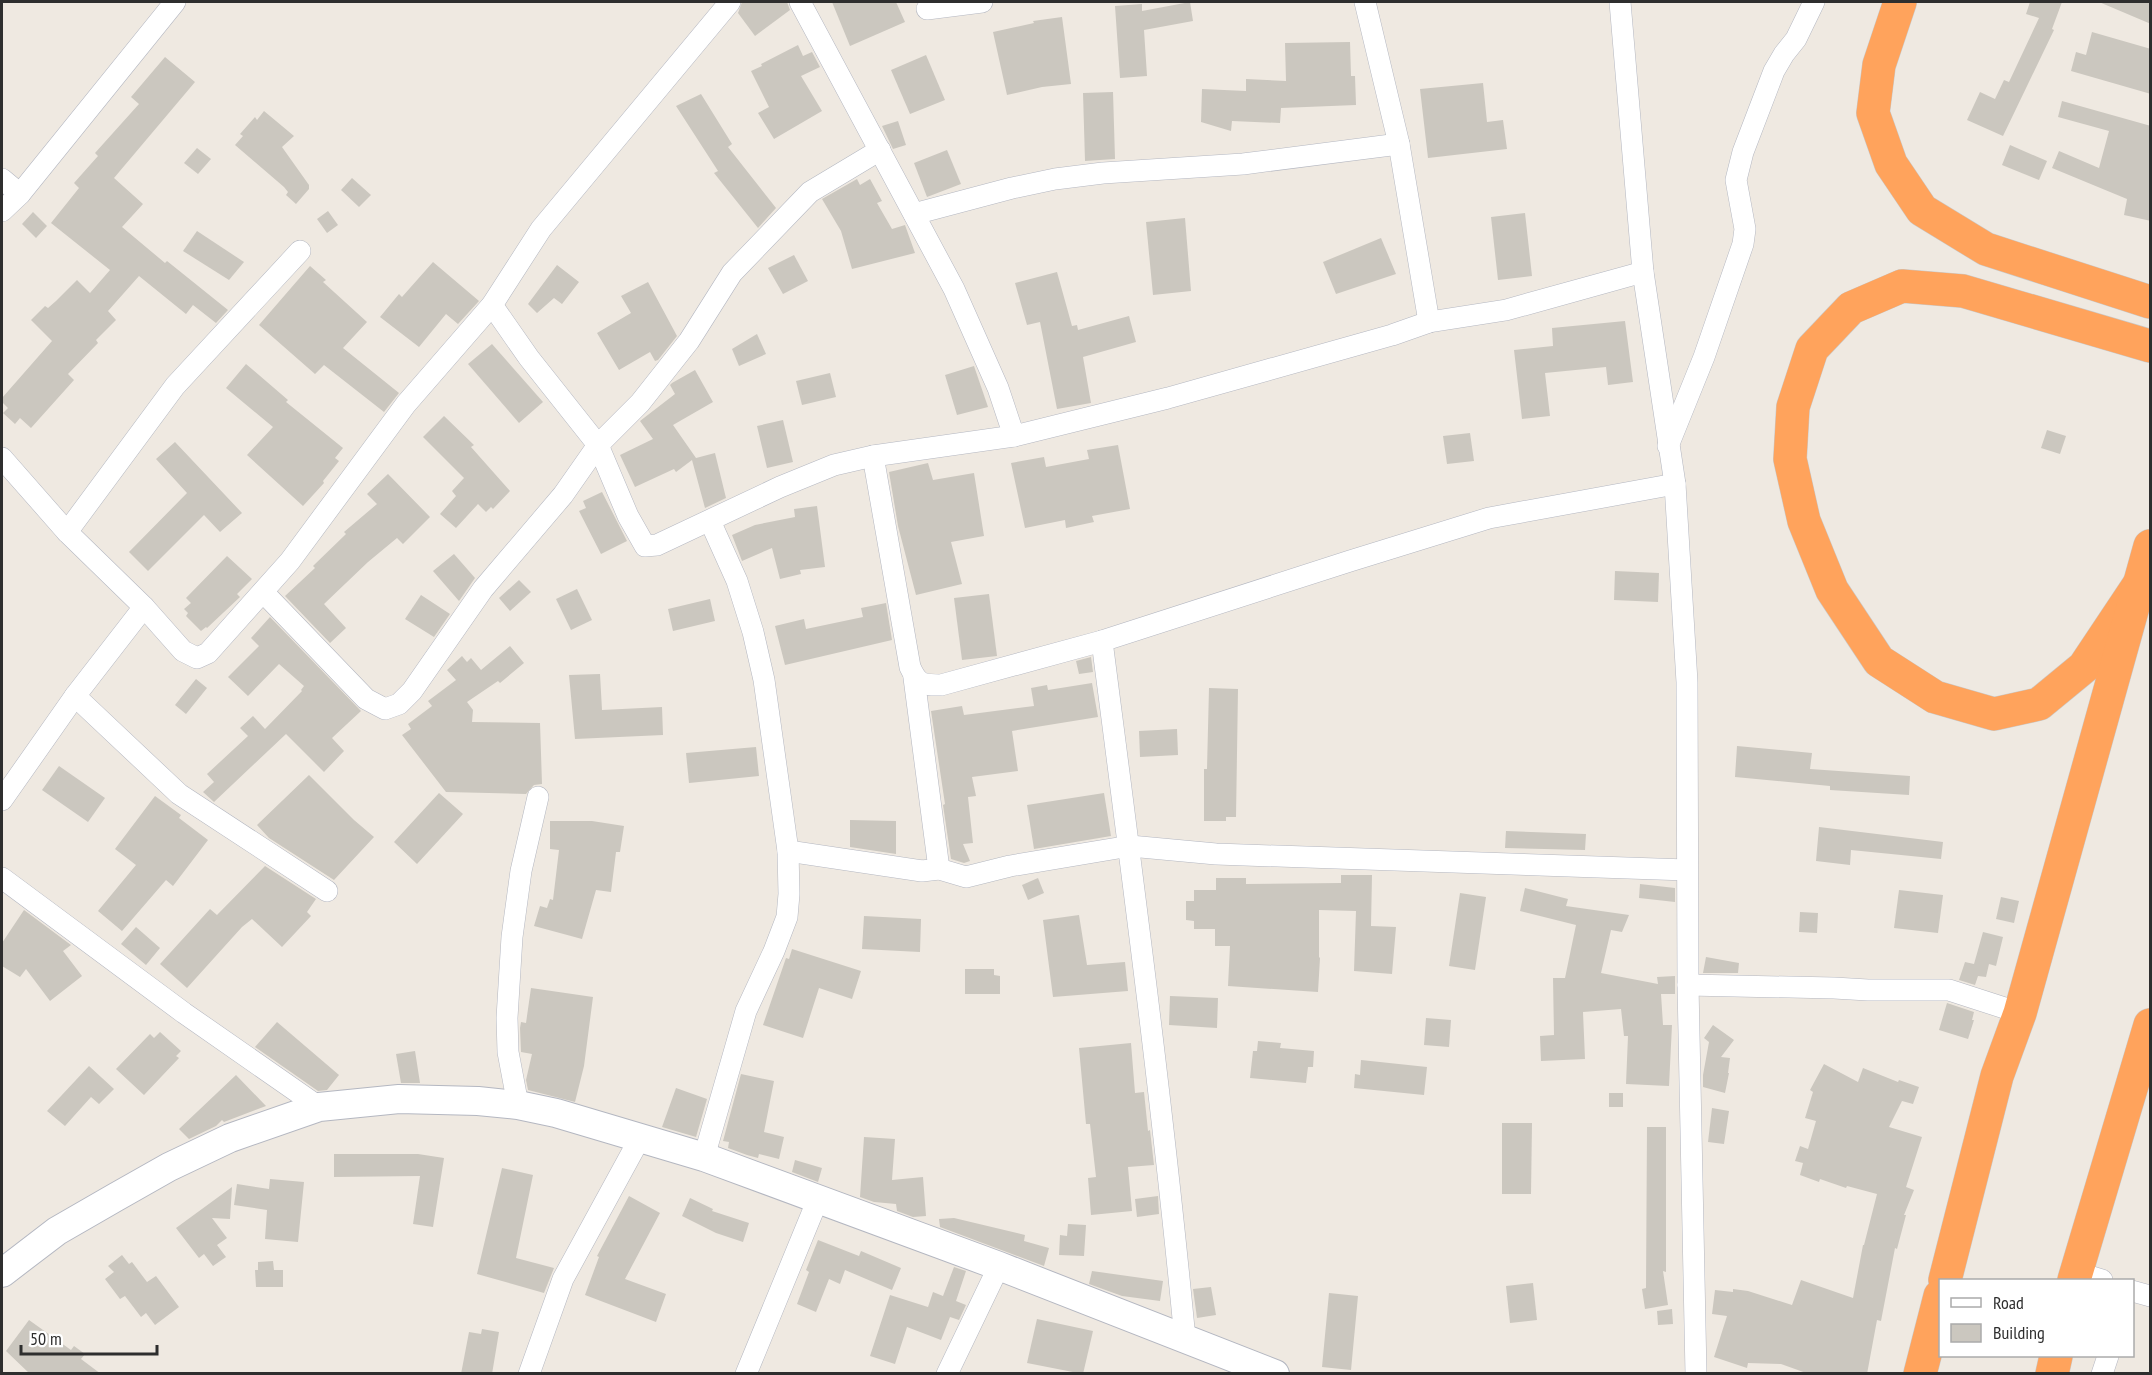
<svg xmlns="http://www.w3.org/2000/svg" width="2152" height="1375" viewBox="0 0 2152 1375" font-family="'PT Sans Narrow',sans-serif">
	<style>
		.building { fill: #cbc7bf }
		.lines { fill: none; stroke-linecap: round; stroke-linejoin: round }
		.street-casing { stroke: #b4b7c1; stroke-width: 22 }
		.secondary-casing { stroke: #b4b7c1; stroke-width: 30 }
		.highway-casing { stroke: #c9c9c9; stroke-width: 34 }
		.street { stroke: #fff; stroke-width: 21 }
		.secondary { stroke: #fff; stroke-width: 28 }
		.highway { stroke: #ffa35c; stroke-width: 33 }
	</style>
	<rect width="100%" height="100%" fill="#efe9e1"/>
	<g class="building">
		<polygon points="742,2 787,2 790,10 755,36 738,13"/>
		<polygon points="832,2 896,2 905,22 850,46"/>
		<polygon points="1190,2 1193,21 1144,30 1147,76 1120,78 1115,6 1142,4 1142,11"/>
		<polygon points="2030,2 2062,2 2052,29 2054,30 2003,136 1967,120 1980,92 1995,99 2004,80 2009,82 2039,18 2026,14"/>
		<polygon points="2099,2 2151,2 2151,24"/>
		<polygon points="1062,17 1071,84 1042,87 1007,95 993,32 1034,23 1033,21"/>
		<polygon points="2092,32 2151,49 2151,94 2071,71 2076,52 2086,55"/>
		<polygon points="1350,42 1351,76 1355,76 1356,105 1281,108 1280,123 1232,121 1231,131 1201,122 1202,89 1246,91 1246,79 1286,81 1285,43"/>
		<polygon points="798,45 803,56 812,52 820,67 801,76 822,111 774,139 758,113 769,107 751,71 762,66 761,64"/>
		<polygon points="926,55 945,100 910,114 891,70"/>
		<polygon points="165,57 195,82 114,178 143,204 122,227 165,263 167,261 228,310 216,323 193,305 186,314 139,276 108,311 116,320 96,340 98,343 68,374 74,380 31,428 20,418 15,424 3,413 8,408 2,402 2,398 52,341 31,320 45,306 48,308 56,301 77,280 90,293 110,270 51,223 79,188 74,183 98,156 95,153 139,104 131,97"/>
		<polygon points="1483,83 1487,122 1503,120 1507,149 1428,158 1420,89"/>
		<polygon points="1113,92 1115,159 1085,161 1083,93"/>
		<polygon points="701,94 732,144 728,147 776,208 758,228 714,173 718,171 676,106"/>
		<polygon points="2062,101 2151,126 2151,221 2124,215 2127,199 2052,168 2059,151 2099,168 2109,131 2058,117"/>
		<polygon points="264,111 294,136 282,147 309,185 309,189 296,204 286,195 288,192 284,187 235,145 243,136 240,134 255,117 257,120"/>
		<polygon points="898,121 906,145 893,149 882,126"/>
		<polygon points="2010,145 2047,161 2039,180 2002,165"/>
		<polygon points="197,148 211,159 198,174 184,163"/>
		<polygon points="947,150 961,184 927,197 914,163"/>
		<polygon points="352,178 371,195 359,207 341,190"/>
		<polygon points="857,179 860,185 870,179 882,201 877,203 892,229 905,225 915,253 852,269 841,231 822,199"/>
		<polygon points="328,211 338,225 327,233 317,219"/>
		<polygon points="33,212 47,226 36,238 22,224"/>
		<polygon points="1525,213 1532,276 1498,280 1491,217"/>
		<polygon points="1185,218 1191,291 1153,295 1146,222"/>
		<polygon points="197,231 244,262 229,280 183,251"/>
		<polygon points="1381,238 1396,274 1336,294 1323,262"/>
		<polygon points="794,255 808,281 783,294 768,268"/>
		<polygon points="433,262 479,301 458,324 446,314 419,347 380,317 399,294 402,297"/>
		<polygon points="557,265 579,282 562,304 554,298 537,313 528,304"/>
		<polygon points="310,266 326,280 323,282 367,322 343,348 399,393 384,412 324,365 315,374 259,325"/>
		<polygon points="1057,272 1072,326 1077,325 1078,330 1129,316 1136,342 1083,357 1091,403 1057,409 1040,322 1027,325 1015,283"/>
		<polygon points="648,282 677,336 658,360 655,361 650,352 619,370 597,333 631,313 621,296"/>
		<polygon points="1625,321 1633,382 1608,385 1606,367 1545,373 1550,416 1522,419 1514,350 1553,346 1552,328"/>
		<polygon points="757,334 766,354 739,366 732,349"/>
		<polygon points="492,344 543,402 519,423 468,364"/>
		<polygon points="246,364 288,400 286,402 343,448 335,458 339,461 323,481 324,483 303,506 247,455 273,427 226,388"/>
		<polygon points="974,366 988,407 957,415 945,375"/>
		<polygon points="695,370 713,402 673,425 696,458 715,453 726,498 705,508 692,460 676,472 674,469 635,487 620,455 653,439 640,421 675,394 670,385 672,383"/>
		<polygon points="830,373 836,397 802,405 796,381"/>
		<polygon points="444,416 474,445 471,447 510,491 493,509 491,507 486,512 478,504 456,528 440,514 456,496 452,491 464,478 423,437"/>
		<polygon points="783,420 793,462 767,468 757,426"/>
		<polygon points="2047,430 2066,436 2060,454 2041,448"/>
		<polygon points="1470,433 1474,461 1447,464 1443,436"/>
		<polygon points="175,442 242,513 220,532 204,515 148,571 129,552 187,493 156,459"/>
		<polygon points="1118,445 1130,509 1092,516 1094,522 1066,528 1065,520 1025,528 1011,463 1044,457 1046,467 1089,459 1087,450"/>
		<polygon points="928,463 933,480 974,473 984,536 951,542 962,584 916,595 898,526 889,472"/>
		<polygon points="388,474 430,517 403,544 397,538 368,562 324,604 346,628 330,643 285,596 315,568 313,566 346,534 344,532 377,504 367,494"/>
		<polygon points="602,492 627,541 601,554 579,511 586,508 583,501"/>
		<polygon points="817,506 825,567 800,570 801,574 780,579 772,548 742,561 732,535 755,525 795,517 794,509"/>
		<polygon points="454,554 475,578 459,601 433,571"/>
		<polygon points="227,556 252,579 237,594 240,597 207,628 206,627 201,631 186,616 188,613 184,609 191,603 186,598"/>
		<polygon points="1615,571 1659,573 1658,602 1614,600"/>
		<polygon points="519,580 531,592 510,611 499,598"/>
		<polygon points="577,589 592,620 571,630 556,599"/>
		<polygon points="989,594 997,656 962,660 954,598"/>
		<polygon points="421,595 450,614 434,637 405,619"/>
		<polygon points="710,599 715,621 673,631 668,609"/>
		<polygon points="886,603 892,640 785,665 775,626 804,619 806,629 863,617 861,608"/>
		<polygon points="270,617 361,711 332,738 344,751 324,772 286,734 214,802 203,792 214,782 207,774 248,736 240,728 253,716 265,729 302,691 301,690 304,686 279,664 248,696 228,677 259,646 251,638"/>
		<polygon points="510,646 524,663 500,683 498,681 467,702 473,710 472,722 540,723 542,784 534,785 526,794 446,792 402,735 411,729 408,724 432,706 428,701 456,680 447,670 462,656 467,662 471,658 481,670"/>
		<polygon points="1091,657 1093,672 1079,674 1076,661"/>
		<polygon points="600,674 602,710 662,707 663,735 575,739 569,675"/>
		<polygon points="196,679 207,688 186,714 175,705"/>
		<polygon points="1092,683 1098,717 1012,731 1018,771 972,777 976,796 968,797 973,843 963,844 970,861 964,863 951,859 943,805 945,804 931,711 962,706 964,715 1034,706 1031,688 1047,685 1048,690"/>
		<polygon points="1209,688 1238,689 1236,817 1226,817 1226,821 1204,821 1204,769 1207,769"/>
		<polygon points="1177,729 1178,755 1140,757 1139,731"/>
		<polygon points="1737,746 1812,753 1810,769 1910,776 1909,795 1830,790 1830,786 1735,777"/>
		<polygon points="756,747 759,776 689,783 686,753"/>
		<polygon points="59,766 105,798 88,822 42,790"/>
		<polygon points="309,775 354,820 374,837 334,880 269,838 257,825"/>
		<polygon points="439,793 463,814 417,864 394,842"/>
		<polygon points="1104,793 1111,836 1034,849 1027,805"/>
		<polygon points="155,796 181,815 179,818 208,840 173,886 166,880 122,931 98,911 136,865 115,849"/>
		<polygon points="850,820 896,821 896,854 850,847"/>
		<polygon points="550,821 592,821 624,826 620,852 616,852 611,892 596,890 582,939 534,926 540,906 547,908 550,899 553,900 559,850 550,849"/>
		<polygon points="1819,827 1943,842 1941,859 1851,850 1850,865 1816,861"/>
		<polygon points="1506,831 1586,834 1585,850 1505,848"/>
		<polygon points="265,866 316,899 307,912 311,916 282,947 252,919 242,927 187,988 160,964 210,909 217,915"/>
		<polygon points="1341,875 1372,875 1371,926 1396,927 1392,974 1354,971 1356,911 1319,910 1319,957 1320,958 1318,992 1228,986 1230,946 1215,946 1215,929 1194,929 1194,921 1186,920 1186,901 1194,901 1194,890 1216,890 1216,878 1246,878 1246,884 1341,883"/>
		<polygon points="1038,878 1044,893 1028,900 1022,885"/>
		<polygon points="1640,884 1675,888 1675,902 1639,898"/>
		<polygon points="1525,888 1568,899 1566,906 1629,915 1622,932 1611,930 1601,973 1658,984 1657,977 1675,976 1675,994 1661,994 1663,1025 1672,1025 1669,1086 1626,1084 1628,1036 1624,1036 1621,1009 1583,1012 1585,1059 1541,1061 1540,1036 1554,1035 1553,978 1565,978 1576,925 1520,911"/>
		<polygon points="1899,890 1943,895 1938,933 1894,928"/>
		<polygon points="1460,893 1486,897 1475,970 1449,966"/>
		<polygon points="2001,897 2019,901 2014,923 1996,919"/>
		<polygon points="24,910 71,945 63,951 82,976 50,1001 26,969 20,977 2,966 2,943"/>
		<polygon points="1800,912 1818,913 1817,933 1799,932"/>
		<polygon points="1079,915 1087,965 1125,962 1128,991 1053,997 1043,920"/>
		<polygon points="864,916 921,919 920,952 862,949"/>
		<polygon points="136,927 160,948 146,965 121,944"/>
		<polygon points="1983,932 2003,937 1996,966 1989,964 1986,977 1978,976 1975,985 1959,980 1965,962 1974,964"/>
		<polygon points="792,949 861,971 852,999 819,988 803,1038 763,1025 786,958 789,959"/>
		<polygon points="1706,957 1739,963 1738,973 1703,973"/>
		<polygon points="965,969 994,969 994,975 1000,976 1000,994 965,994"/>
		<polygon points="531,988 593,997 584,1066 575,1102 528,1090 526,1080 532,1054 521,1052 520,1028 521,1022 526,1023"/>
		<polygon points="1170,996 1218,998 1217,1028 1169,1025"/>
		<polygon points="1947,1003 1974,1012 1972,1020 1974,1020 1968,1039 1939,1030"/>
		<polygon points="1426,1018 1451,1020 1449,1047 1424,1045"/>
		<polygon points="277,1022 339,1075 327,1090 318,1091 255,1047"/>
		<polygon points="1713,1025 1734,1040 1721,1057 1730,1058 1728,1073 1729,1073 1725,1093 1703,1087 1703,1075 1709,1042 1704,1038"/>
		<polygon points="160,1032 181,1051 176,1056 179,1058 144,1095 116,1069 150,1034 154,1038"/>
		<polygon points="1258,1041 1281,1043 1280,1048 1314,1051 1313,1067 1308,1067 1306,1083 1250,1078 1253,1051 1257,1051"/>
		<polygon points="1131,1043 1135,1093 1144,1092 1148,1131 1150,1130 1154,1165 1128,1167 1132,1211 1091,1215 1088,1178 1096,1177 1090,1124 1086,1124 1079,1048"/>
		<polygon points="415,1051 420,1083 401,1083 396,1054"/>
		<polygon points="1361,1060 1427,1067 1424,1095 1354,1088 1355,1074 1360,1075"/>
		<polygon points="1824,1064 1858,1082 1863,1068 1898,1082 1899,1080 1919,1087 1913,1104 1902,1101 1889,1127 1922,1137 1906,1187 1914,1190 1904,1215 1906,1215 1897,1249 1895,1248 1881,1321 1877,1320 1867,1374 1809,1374 1781,1364 1748,1363 1747,1368 1714,1357 1727,1316 1712,1314 1715,1290 1733,1292 1733,1289 1748,1291 1792,1305 1801,1280 1853,1298 1863,1245 1864,1245 1877,1194 1847,1186 1846,1188 1820,1179 1819,1182 1800,1175 1803,1163 1795,1161 1800,1146 1808,1149 1816,1121 1805,1118 1813,1092 1810,1090"/>
		<polygon points="89,1066 114,1089 99,1104 91,1097 65,1126 47,1111"/>
		<polygon points="741,1074 774,1081 764,1132 784,1137 779,1159 759,1154 758,1158 747,1155 728,1148 729,1142 723,1141"/>
		<polygon points="236,1075 266,1106 224,1122 222,1120 216,1126 189,1139 179,1129"/>
		<polygon points="676,1088 707,1099 696,1137 662,1127"/>
		<rect x="1609" y="1093" width="14" height="14"/>
		<polygon points="1712,1108 1729,1111 1724,1144 1708,1142"/>
		<polygon points="1502,1123 1532,1123 1531,1194 1502,1194"/>
		<polygon points="1647,1127 1666,1127 1666,1272 1663,1271 1668,1305 1645,1309 1642,1289 1646,1288"/>
		<polygon points="864,1137 895,1139 892,1180 923,1177 926,1216 913,1217 897,1211 896,1204 874,1202 860,1197"/>
		<polygon points="334,1154 418,1154 444,1158 433,1227 413,1224 420,1176 334,1177"/>
		<polygon points="795,1160 822,1168 818,1182 792,1172"/>
		<polygon points="502,1168 533,1175 516,1258 554,1268 544,1293 477,1274"/>
		<polygon points="270,1179 304,1182 298,1242 265,1239 267,1210 234,1205 237,1184 269,1189"/>
		<polygon points="232,1187 230,1219 212,1218 227,1238 217,1245 226,1257 213,1266 204,1254 199,1258 176,1228"/>
		<polygon points="629,1196 660,1213 625,1279 666,1294 656,1322 585,1295 599,1257 597,1256"/>
		<polygon points="1158,1196 1159,1214 1137,1217 1135,1199"/>
		<polygon points="690,1198 713,1209 712,1211 749,1223 743,1242 716,1233 682,1216"/>
		<polygon points="954,1218 1025,1235 1024,1241 1049,1248 1044,1266 940,1227 939,1219"/>
		<polygon points="1068,1224 1086,1225 1084,1256 1059,1255 1060,1235 1067,1236"/>
		<polygon points="818,1240 859,1256 861,1251 901,1268 892,1290 845,1270 840,1284 829,1279 816,1312 797,1304 809,1272 806,1270"/>
		<polygon points="122,1255 129,1264 132,1262 147,1282 156,1276 179,1307 155,1325 146,1313 141,1317 125,1296 120,1299 105,1279 114,1272 108,1266"/>
		<polygon points="273,1261 274,1270 283,1270 283,1287 256,1287 255,1270 258,1270 258,1262"/>
		<polygon points="954,1267 966,1271 956,1301 966,1305 959,1320 950,1317 941,1340 907,1327 895,1364 870,1356 890,1295 928,1307 933,1292 943,1296"/>
		<polygon points="1092,1271 1163,1281 1160,1301 1122,1296 1089,1284"/>
		<polygon points="1533,1283 1537,1320 1510,1323 1506,1286"/>
		<polygon points="1211,1287 1216,1315 1197,1318 1193,1289"/>
		<polygon points="1329,1293 1358,1296 1351,1370 1322,1367"/>
		<polygon points="1672,1309 1673,1324 1658,1325 1657,1311"/>
		<polygon points="1037,1319 1093,1331 1083,1374 1027,1363"/>
		<polygon points="29,1320 71,1350 74,1346 85,1354 81,1359 101,1374 30,1374 6,1351"/>
		<polygon points="482,1329 499,1332 492,1374 461,1374 469,1332 481,1334"/>
	</g>
	<g class="lines">
		<defs>
			<g id="street">
				<polyline points="800,2 954,289 998,388 1014,436 1168,398 1392,335 1429,322 1506,310 1643,272"/>
				<polyline points="1365,2 1399,144 1429,322"/>
				<polyline points="1620,2 1643,272 1675,484 1687,682 1688,985 1696,1374"/>
				<polyline points="927,9 982,2"/>
				<polyline points="2,179 20,194"/>
				<polyline points="2,211 20,194 175,2"/>
				<polyline points="914,214 1012,188 1055,179 1103,173 1243,164 1399,144"/>
				<polyline points="492,305 529,358 598,445 628,516 645,546 657,545 780,487 834,465 873,456 1014,436"/>
				<polyline points="1668,446 1704,357 1743,244 1745,229 1736,180 1743,152 1774,71 1784,54 1796,39 1814,2"/>
				<path d="M 873,456 L 910,667 C 918,685 923,685 941,685 L 1102,641"/>
				<polyline points="2,458 67,532 144,607 183,651 197,658 208,653 290,561 406,404 492,305 541,229 730,2"/>
				<polyline points="67,532 175,386 300,251"/>
				<polyline points="263,592 366,699 385,709 399,704 412,691 483,589 563,495 598,445 640,403 689,341 732,273 810,192 880,150"/>
				<polyline points="914,678 939,869"/>
				<polyline points="75,696 179,794 327,891"/>
				<polyline points="2,800 75,696 144,607"/>
				<polyline points="788,851 922,871 939,869 966,877 1010,866 1130,846 1216,854 1687,870"/>
				<polyline points="2,878 184,1013 319,1107"/>
				<polyline points="1688,985 1834,988 1868,990 1949,990 2020,1013"/>
				<polyline points="518,1105 508,1052 507,1018 512,937 521,871 538,797"/>
				<polyline points="704,1157 746,1011 774,951 787,917 789,894 788,851 764,680 753,632 737,581 710,521"/>
				<polyline points="2076,1272 2102,1280"/>
				<polyline points="2132,1291 2150,1296"/>
				<path d="M 1185,1339 C 1163,1106 1132,874 1102,641 L 1350,561 L 1489,518 L 1675,484"/>
				<polyline points="529,1374 563,1279 640,1138"/>
				<polyline points="746,1374 818,1199"/>
				<polyline points="947,1374 999,1266"/>
				<polyline points="2102,1374 2108,1356"/>
			</g>
			<polyline id="secondary" points="2,1273 57,1231 116,1197 169,1167 230,1138 319,1107 399,1099 478,1101 518,1105 556,1113 704,1157 999,1266 1275,1374"/>
			<g id="highway">
				<polyline points="1900,2 1879,65 1873,113 1891,164 1922,210 1986,249 2150,302"/>
				<polyline points="2138,586 2084,667 2039,704 1994,714 1935,697 1879,661 1832,590 1804,521 1790,459 1793,407 1812,349 1851,308 1902,286 1963,291 2150,346"/>
				<polyline points="1945,1280 1997,1076 2020,1013 2150,546"/>
				<polyline points="2074,1280 2150,1025"/>
				<polyline points="1920,1374 1940,1296"/>
				<polyline points="2052,1374 2056,1356"/>
			</g>
		</defs>
		<use href="#street" class="street-casing"/>
		<use href="#secondary" class="secondary-casing"/>
		<use href="#highway" class="highway-casing"/>
		<use href="#street" class="street"/>
		<use href="#secondary" class="secondary"/>
		<use href="#highway" class="highway"/>
	</g>
	<rect width="2152" height="1375" fill="none" stroke="#2e2e2e" stroke-width="6"/>
	<rect x="1939" y="1279" width="195" height="78" fill="#ffffff" stroke="#ababab" stroke-width="1.5"/>
	<rect x="1951" y="1298" width="30" height="9" fill="#ffffff" stroke="#ababab" stroke-width="1.5"/>
	<text x="1993" y="1309" font-size="18" fill="#2e2e2e">Road</text>
	<rect x="1951" y="1324" width="30" height="18" fill="#cbc7bf" stroke="#ababab" stroke-width="1.5"/>
	<text x="1993" y="1339" font-size="18" fill="#2e2e2e">Building</text>
	<path d="M21 1345v9h136v-9" fill="none" stroke="#2e2e2e" stroke-width="3"/>
	<text x="30" y="1345" font-size="18" fill="#2e2e2e" stroke="#ffffff" stroke-width="4.5" paint-order="stroke">50 m</text>
</svg>
